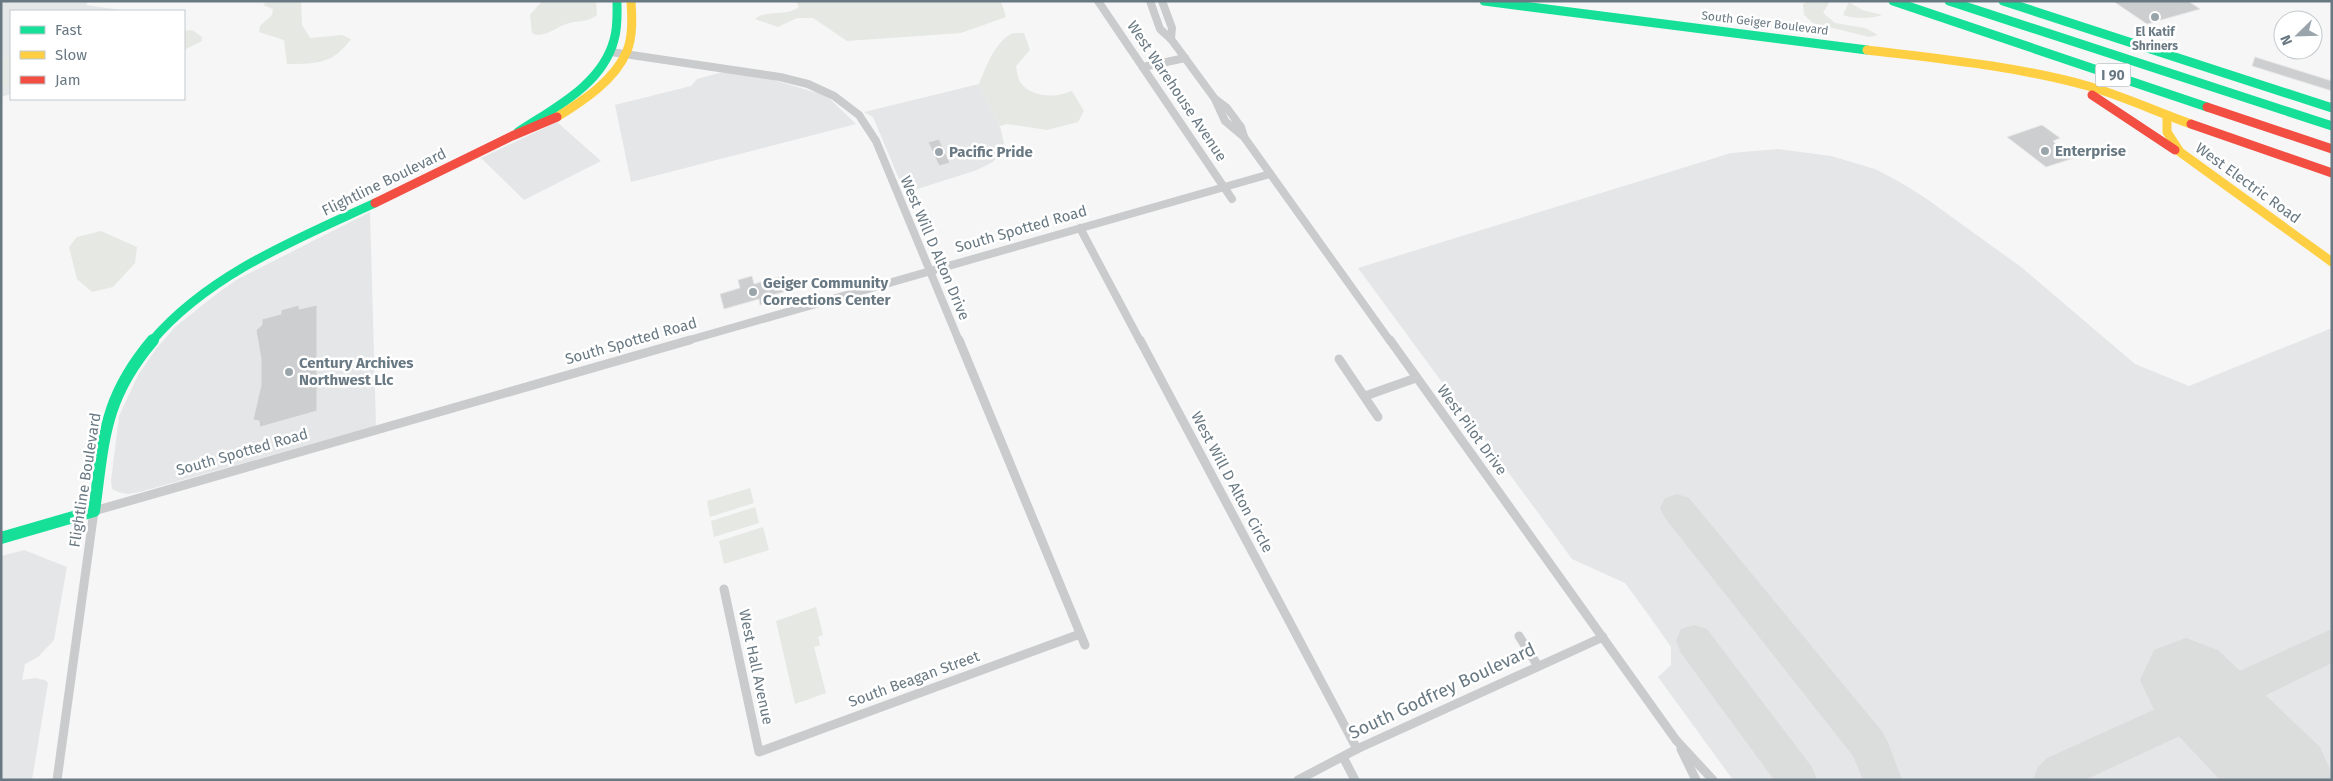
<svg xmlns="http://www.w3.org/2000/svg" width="2333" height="781" viewBox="0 0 2333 781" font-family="'Fira Sans',sans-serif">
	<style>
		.built { fill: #e5e6e7 }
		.green { fill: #e5e8e3 }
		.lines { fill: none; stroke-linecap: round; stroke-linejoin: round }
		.taxiway { fill: #dbdcdc; fill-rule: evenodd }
		.runway { fill: #dbdcdc; fill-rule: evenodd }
		.building { fill: #cdcecf; stroke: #e6e6e6 }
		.street-far1 { stroke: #c9cbcc; stroke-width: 8 }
		.street { stroke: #c9cbcc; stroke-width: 9 }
		.fast-far1 { stroke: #16e098; stroke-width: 9 }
		.fast { stroke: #16e098; stroke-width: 12 }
		.slow { stroke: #ffcf43; stroke-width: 9 }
		.jam { stroke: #f24e42; stroke-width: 9 }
		.poi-dot { fill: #9aa5ab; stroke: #fff; stroke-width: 2 }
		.labels { text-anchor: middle; stroke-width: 5; stroke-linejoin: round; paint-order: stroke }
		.far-street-label { font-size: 12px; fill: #697983; stroke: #fff }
		.far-poi-label { font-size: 12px; font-weight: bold; fill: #697983; stroke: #fff }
		.shield { fill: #fff; stroke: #96a1a8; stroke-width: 1 }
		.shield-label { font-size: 14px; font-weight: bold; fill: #697983 }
		.street-label { font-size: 15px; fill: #697983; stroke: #fff }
		.poi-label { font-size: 15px; font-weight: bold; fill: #697983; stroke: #fff; text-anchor: start }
		.near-street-label { font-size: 18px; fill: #697983; stroke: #fff }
	</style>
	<rect width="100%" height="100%" fill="#f6f6f6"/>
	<g class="built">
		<polygon points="1,1 89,1 86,5 128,11 11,11 11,94 1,97"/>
		<polygon points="723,72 767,78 821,94 830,99 856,124 631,182 615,105 691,86 697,79"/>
		<polygon points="979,84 1000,126 1004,143 999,154 993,162 977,170 905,193 873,117 864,112"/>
		<polygon points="557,122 601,161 524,200 481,158"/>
		<polygon points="1778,149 1831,156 1875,169 1898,181 1924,197 2021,267 2135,364 2189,386 2332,328 2332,780 1733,780 1658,677 1671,665 1671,647 1650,617 1625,583 1572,559 1358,268 1731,153"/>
		<polygon points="370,212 376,426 140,492 128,494 118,492 112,489 111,481 119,416 138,375 156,349 175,327 219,292 238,279"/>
		<polygon points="24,550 67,567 54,640 38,657 25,664 22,680 35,678 45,680 48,683 32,780 1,780 1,556"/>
	</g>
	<g class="green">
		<path d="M 267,1 L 301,1 L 302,25 L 310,38 L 342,35 L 351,39 C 333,64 316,64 287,64 L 284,40 L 259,32 L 260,26 L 272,15 L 273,9 L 263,5 Z"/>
		<path d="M 542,1 L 596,1 L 597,15 C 587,23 578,20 566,24 C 557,27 550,34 539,35 C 536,35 535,34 532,33 L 530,15 Z"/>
		<path d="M 789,1 L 1001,1 L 1006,17 L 961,33 L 847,41 L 813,18 L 797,18 L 778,27 L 755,19 C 766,9 786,17 799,7 L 797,3 Z"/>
		<polygon points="1808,1 1830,1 1823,13 1835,23 1865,28 1878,35 1869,37 1813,23 1804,15 1803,4"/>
		<path d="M 1849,2 L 1862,10 L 1882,15 C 1872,19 1853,19 1843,15 Z"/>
		<polygon points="192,30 202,37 202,41 184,50 184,31"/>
		<path d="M 1013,33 L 1024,33 L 1030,50 L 1016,66 C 1017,71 1018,78 1020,82 C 1031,98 1056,98 1072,91 L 1084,111 L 1078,122 L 1047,130 L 1007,124 L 1000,126 L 979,84 C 986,67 995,41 1013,33 Z"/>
		<polygon points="11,54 11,85 1,87 1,60"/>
		<polygon points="101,231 137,247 135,263 113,287 92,292 77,279 69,247 77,237"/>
		<polygon points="750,488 754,503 710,517 707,501"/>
		<polygon points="755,507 759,523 714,537 711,521"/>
		<polygon points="763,527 769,550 724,564 719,541"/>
		<polygon points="816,607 823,635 818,637 820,645 814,647 826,693 795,704 776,621"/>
	</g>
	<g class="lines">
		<g class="taxiway">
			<polygon points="1677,494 1689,498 1881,730 1888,742 1902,780 1863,780 1853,756 1665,518 1660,508 1665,498"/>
			<polygon points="1694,625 1707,629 1812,767 1817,780 1774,780 1681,653 1676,641 1681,629"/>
			<polygon points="2332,629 2332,663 2223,716 2085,780 2033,780 2038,767 2047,758"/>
		</g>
		<polygon class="runway" points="2186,638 2218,650 2320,747 2332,774 2332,780 2220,780 2154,710 2140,680 2154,650"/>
	</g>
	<g class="building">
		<polygon points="2113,1 2188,1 2200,9 2147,24"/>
		<polygon points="2255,57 2332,81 2332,91 2252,66"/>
		<polygon points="2042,125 2060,138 2053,141 2055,143 2074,158 2046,167 2007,137"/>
		<polygon points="939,139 950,163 939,166 928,142"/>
		<polygon points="752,276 754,284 782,276 787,291 769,296 770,302 760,305 759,299 724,309 720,294 740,288 738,280"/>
		<polygon points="299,305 299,309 317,305 317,411 260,427 259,421 253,420 261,385 261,359 256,330 262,325 262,319 281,314 281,310"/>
	</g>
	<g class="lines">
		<g class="street-far1">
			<polyline points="1098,1 1232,199"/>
			<polyline points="1150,1 1160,29 1171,39 1215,99 1227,108 1241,127 1244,137 1390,341"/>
			<polyline points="1162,1 1172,28 1171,39"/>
			<polyline points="611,52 780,77 808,84 834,96 859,115 876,141 959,341"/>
			<polyline points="1143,67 1185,58"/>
			<polyline points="1215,99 1225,121 1244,137"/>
			<polyline points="1080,228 1140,341"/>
			<polyline points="686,341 1270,174"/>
		</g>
		<g class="street">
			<polyline points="959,340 1085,645"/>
			<polyline points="1140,340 1357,749"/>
			<polyline points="1390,340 1676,740 1713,780"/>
			<polyline points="1339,359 1378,417"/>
			<polyline points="1365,396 1416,378"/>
			<polyline points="724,589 759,752 1080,634"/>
			<polyline points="1519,636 1538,666"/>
			<polyline points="1681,749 1696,780"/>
			<polyline points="1343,757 1355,780"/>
			<polyline points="57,780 94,511 690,340"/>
			<polyline points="1298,780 1357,749 1603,637"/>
		</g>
		<g class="fast-far1">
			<polyline points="1484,1 1867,50"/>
			<polyline points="1893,1 2207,107"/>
			<polyline points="1949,1 2332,126"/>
			<polyline points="2003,1 2332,108"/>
			<path d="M 518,132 C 554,108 602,85 614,40 C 618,27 617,14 617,1"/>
			<path d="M 152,341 C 209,274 297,239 375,203"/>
		</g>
		<path class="fast" d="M 1,538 L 94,511 C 104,439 103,399 153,340"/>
		<g class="slow">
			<path d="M 1867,50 C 1941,59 2016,66 2088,86 C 2123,96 2157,112 2191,124"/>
			<polyline points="2167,116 2167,132 2180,152 2332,262"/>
			<path d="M 557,117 C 583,101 615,80 627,51 C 633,36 632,17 631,1"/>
		</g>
		<g class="jam">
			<polyline points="2092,95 2175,150"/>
			<polyline points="2207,107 2332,149"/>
			<polyline points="2191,124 2332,173"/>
			<polyline points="375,203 512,136 557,117"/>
		</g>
	</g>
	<g class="poi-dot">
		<circle cx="2155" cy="17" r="5"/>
		<circle cx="2045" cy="151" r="5"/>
		<circle cx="939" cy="152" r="5"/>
		<circle cx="753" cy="292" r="5"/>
		<circle cx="289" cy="372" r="5"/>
	</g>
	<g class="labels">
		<g class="far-street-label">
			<text transform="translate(1765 23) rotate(7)" y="4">South Geiger Boulevard</text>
		</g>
		<g class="far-poi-label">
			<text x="2155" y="36">El Katif<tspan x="2155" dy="14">Shriners</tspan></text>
		</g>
		<rect class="shield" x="2095.5" y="63.5" width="35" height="23" rx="4"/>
		<g class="shield-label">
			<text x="2113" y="80">I 90</text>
		</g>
		<g class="street-label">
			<text transform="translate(1177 91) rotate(56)" y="5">West Warehouse Avenue</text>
			<text transform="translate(384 182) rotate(-26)" y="5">Flightline Boulevard</text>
			<text transform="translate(2248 183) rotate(36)" y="5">West Electric Road</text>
			<text transform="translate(1021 229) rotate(-16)" y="5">South Spotted Road</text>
			<text transform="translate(935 248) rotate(67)" y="5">West Will D Alton Drive</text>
			<text transform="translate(631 341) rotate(-16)" y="5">South Spotted Road</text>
			<text transform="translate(1472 430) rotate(54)" y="5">West Pilot Drive</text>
			<text transform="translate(242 452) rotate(-16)" y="5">South Spotted Road</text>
			<text transform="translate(85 480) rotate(-81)" y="5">Flightline Boulevard</text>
			<text transform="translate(1232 482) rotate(62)" y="5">West Will D Alton Circle</text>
			<text transform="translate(756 667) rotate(78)" y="5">West Hall Avenue</text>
			<text transform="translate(914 679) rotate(-20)" y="5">South Beagan Street</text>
		</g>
		<g class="poi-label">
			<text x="2055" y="156">Enterprise</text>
			<text x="949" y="157">Pacific Pride</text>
			<text x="763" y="288">Geiger Community<tspan x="763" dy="17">Corrections Center</tspan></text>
			<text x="299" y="368">Century Archives<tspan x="299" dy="17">Northwest Llc</tspan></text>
		</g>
		<g class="near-street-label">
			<text transform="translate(1442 691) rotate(-25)" y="6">South Godfrey Boulevard</text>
		</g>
	</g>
	<rect width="2333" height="781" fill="none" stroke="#697983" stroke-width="5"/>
	<rect x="10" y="10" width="175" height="90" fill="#ffffff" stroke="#c3c9cd"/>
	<rect x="20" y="26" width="25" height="8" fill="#16e098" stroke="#c3c9cd"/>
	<text x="55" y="35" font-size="15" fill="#697983">Fast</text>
	<rect x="20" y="51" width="25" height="8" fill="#ffcf43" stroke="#c3c9cd"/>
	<text x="55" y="60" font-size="15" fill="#697983">Slow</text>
	<rect x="20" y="76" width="25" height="8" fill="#f24e42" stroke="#c3c9cd"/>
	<text x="55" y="85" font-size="15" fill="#697983">Jam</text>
	<g transform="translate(2298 35) rotate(247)"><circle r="24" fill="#ffffff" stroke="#c3c9cd"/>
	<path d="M0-4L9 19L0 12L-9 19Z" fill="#9aa5ab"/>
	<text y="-8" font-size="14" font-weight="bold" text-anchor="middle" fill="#697983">N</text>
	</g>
</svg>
